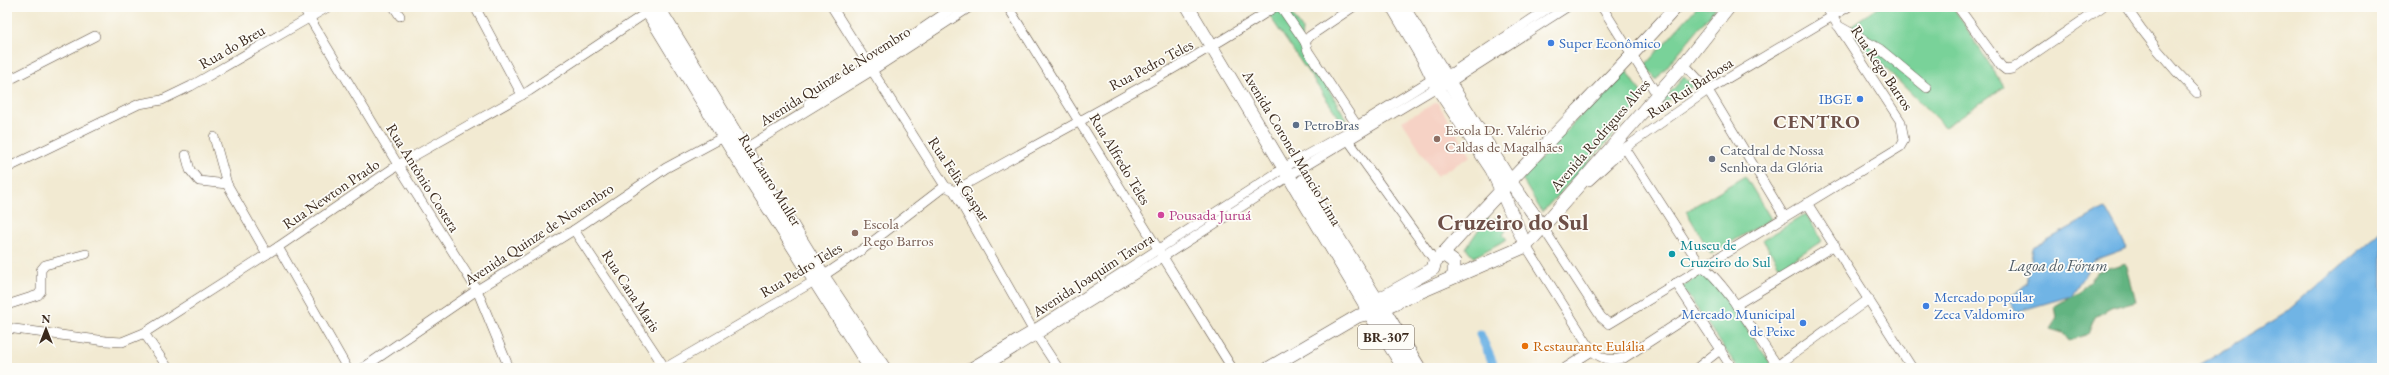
<svg xmlns="http://www.w3.org/2000/svg" width="2389" height="375" viewBox="0 0 2389 375" font-family="'EB Garamond',serif">
	<style>
		.built { fill: #f6d2c5 }
		.green { fill: #79d299; stroke: #5a7e5c }
		.forest { fill: #62b481; stroke: #4e6f50 }
		.water { fill: #6fb4e5; stroke: #556f82 }
		.lines { fill: none; stroke-linecap: round; stroke-linejoin: round }
		.canal { stroke: #6fb4e5; stroke-width: 9 }
		.street-casing { stroke: #564739; stroke-width: 10 }
		.secondary-casing { stroke: #564739; stroke-width: 14 }
		.primary-casing { stroke: #564739; stroke-width: 16 }
		.street { stroke: #fff; stroke-width: 9 }
		.secondary { stroke: #fff; stroke-width: 13 }
		.primary { stroke: #fff; stroke-width: 15 }
		.shop-dot { fill: #3f7fe0; stroke: #fdfcf7; stroke-width: 1.5 }
		.service-dot { fill: #5c6f8a; stroke: #fdfcf7; stroke-width: 1.5 }
		.education-dot { fill: #8d6e63; stroke: #fdfcf7; stroke-width: 1.5 }
		.worship-dot { fill: #6b7280; stroke: #fdfcf7; stroke-width: 1.5 }
		.hotel-dot { fill: #d1479c; stroke: #fdfcf7; stroke-width: 1.5 }
		.culture-dot { fill: #0f9aa8; stroke: #fdfcf7; stroke-width: 1.5 }
		.food-dot { fill: #e8710a; stroke: #fdfcf7; stroke-width: 1.5 }
		.labels { text-anchor: middle; stroke-width: 3.5; stroke-linejoin: round; paint-order: stroke }
		.shield { fill: #fdfcf7; stroke: #75695f; stroke-width: 1 }
		.shield-label { font-size: 14px; font-weight: bold; fill: #3b2a1e }
		.shop-label { font-size: 15px; fill: #366cbe; stroke: #fdfcf7; text-anchor: start }
		.street-label { font-size: 15px; fill: #3b2a1e; stroke: #fdfcf7 }
		.service-label { font-size: 15px; fill: #4e5e75; stroke: #fdfcf7; text-anchor: start }
		.education-label { font-size: 15px; fill: #785e54; stroke: #fdfcf7; text-anchor: start }
		.worship-label { font-size: 15px; fill: #5b616d; stroke: #fdfcf7; text-anchor: start }
		.hotel-label { font-size: 15px; fill: #b23c85; stroke: #fdfcf7; text-anchor: start }
		.culture-label { font-size: 15px; fill: #0d838f; stroke: #fdfcf7; text-anchor: start }
		.food-label { font-size: 15px; fill: #c56008; stroke: #fdfcf7; text-anchor: start }
		.water-label { font-size: 16px; font-style: italic; fill: #4d5a64; stroke: #fdfcf7 }
		.district-label { font-size: 19px; font-weight: bold; letter-spacing: 1px; fill: #6e5048; stroke: #fdfcf7 }
		.town-label { font-size: 23px; font-weight: bold; fill: #6e5048; stroke: #fdfcf7 }
	</style>
	<rect width="100%" height="100%" fill="#fdfcf7"/>
	<filter id="ink" filterUnits="userSpaceOnUse"><feTurbulence type="fractalNoise" baseFrequency=".025" numOctaves="2"/><feDisplacementMap in="SourceGraphic" scale="8" xChannelSelector="R" yChannelSelector="G"/><feConvolveMatrix kernelMatrix="1 2 1 2 8 2 1 2 1" color-interpolation-filters="sRGB"/></filter>
	<filter id="wash" filterUnits="userSpaceOnUse"><feTurbulence type="fractalNoise" baseFrequency=".012" numOctaves="4" result="noise"/><feDisplacementMap in="SourceGraphic" scale="16" xChannelSelector="R" yChannelSelector="G"/><feGaussianBlur stdDeviation="0.9" result="paint"/><feColorMatrix in="noise" values="0 0 0 0 0 0 0 0 0 0 0 0 0 0 0 0 0 1.4 0 .05"/><feComposite in="paint" operator="in"/></filter>
	<g filter="url(#wash)">
		<rect width="100%" height="100%" fill="#f2ead2"/>
		<polygon class="built" points="1437,102 1471,156 1437,176 1402,121"/>
		<g class="green">
			<polygon points="1281,7 1287,7 1302,29 1301,43 1347,120 1342,122 1269,15"/>
			<polygon points="1697,7 1716,7 1656,80 1646,64"/>
			<polygon points="1878,7 1953,7 2004,87 1945,127 1846,29"/>
			<polygon points="1622,71 1627,71 1642,94 1643,99 1609,140 1542,212 1522,179"/>
			<polygon points="1684,77 1693,86 1658,106"/>
			<polygon points="1745,176 1771,219 1711,254 1686,211"/>
			<polygon points="1806,214 1822,241 1780,267 1763,240"/>
			<polygon points="1487,217 1490,220 1498,218 1503,220 1506,230 1503,235 1507,239 1474,257 1466,248"/>
			<polygon points="1706,270 1771,364 1765,368 1738,368 1682,287"/>
		</g>
		<polygon class="forest" points="2126,263 2136,301 2111,308 2095,317 2088,334 2069,341 2063,333 2050,329 2057,318 2055,306 2081,290 2098,271"/>
		<g class="water">
			<polygon points="2105,208 2127,248 2094,260 2071,296 2016,312 2008,297 2027,285 2033,248"/>
			<polygon points="2382,230 2382,368 2195,368 2286,313"/>
		</g>
		<g class="lines">
			<polyline class="canal" points="1480,334 1495,368"/>
		</g>
	</g>
	<g filter="url(#ink)">
		<g class="lines">
			<defs>
				<g id="street">
					<polyline points="303,7 398,165 477,290 509,368"/>
					<polyline points="394,7 400,16"/>
					<polyline points="475,7 522,95"/>
					<polyline points="832,7 945,186 954,191 1033,330 1058,368"/>
					<polyline points="1008,7 1232,368"/>
					<polyline points="1281,7 1305,42"/>
					<polyline points="1353,7 1310,36 1305,42 1308,51 1360,130"/>
					<polyline points="1602,7 1656,93"/>
					<polyline points="1958,7 2001,66 2006,70 2012,69 2102,7"/>
					<path d="M 2126,7 C 2147,39 2170,66 2197,93"/>
					<polyline points="1837,25 1880,49 1927,88"/>
					<polyline points="1684,64 1708,90 1784,216"/>
					<polyline points="7,81 95,36"/>
					<polyline points="808,103 869,65 954,7"/>
					<polyline points="214,137 227,184 267,254"/>
					<polyline points="1346,137 1435,261"/>
					<path d="M 1625,148 L 1701,266 C 1721,276 1762,344 1777,365"/>
					<polyline points="741,151 873,70 970,7"/>
					<polyline points="186,155 190,170 199,181 227,184"/>
					<polyline points="7,168 139,104 162,100 191,86 328,7"/>
					<polyline points="1589,181 1625,148 1708,90 1848,7"/>
					<path d="M 954,191 C 1061,130 1171,74 1275,7"/>
					<polyline points="1807,203 1912,368"/>
					<polyline points="1542,226 1601,317 1609,324 1900,147 1904,140 1901,122 1826,7"/>
					<polyline points="574,230 665,368"/>
					<path d="M 1526,246 L 1592,351 C 1603,360 1610,361 1624,358 L 1695,312"/>
					<polyline points="278,247 347,368"/>
					<polyline points="1676,283 1732,368"/>
					<polyline points="7,305 38,295 41,291 41,270 45,265 86,254"/>
					<polyline points="1736,305 1835,245"/>
					<polyline points="7,328 106,341 122,342 144,333 278,247 398,165 529,91 652,9"/>
					<polyline points="144,333 168,368"/>
					<polyline points="363,368 477,290 574,230 666,168 729,134"/>
					<polyline points="665,368 823,276 863,249 945,186"/>
					<polyline points="969,368 1033,330 1292,163 1344,134 1434,78 1453,72 1550,7"/>
					<polyline points="983,368 1163,257 1297,171 1437,87 1449,83 1567,7"/>
					<polyline points="1565,368 1592,351"/>
					<polyline points="1697,368 1721,349"/>
					<polyline points="1774,368 1869,299"/>
				</g>
				<g id="secondary">
					<polyline points="645,7 735,155 870,368"/>
					<polyline points="658,7 823,276 884,368"/>
					<polyline points="1188,7 1366,306"/>
					<polyline points="1393,7 1424,60 1437,87 1492,170 1526,246"/>
					<polyline points="1403,7 1510,181 1542,226"/>
					<polyline points="1303,181 1377,300"/>
					<polyline points="1443,254 1454,262 1454,276"/>
					<path d="M 1369,305 L 1433,269 L 1435,261 L 1443,254 C 1518,169 1600,91 1676,7"/>
					<polyline points="1269,368 1358,316 1371,313 1526,246 1684,64 1729,7"/>
				</g>
				<g id="primary">
					<polyline points="1377,300 1418,368"/>
					<polyline points="1366,306 1405,368"/>
				</g>
			</defs>
			<use href="#street" class="street-casing"/>
			<use href="#secondary" class="secondary-casing"/>
			<use href="#primary" class="primary-casing"/>
			<use href="#street" class="street"/>
			<use href="#secondary" class="secondary"/>
			<use href="#primary" class="primary"/>
		</g>
	</g>
	<g class="shop-dot">
		<circle cx="1551" cy="43" r="4"/>
		<circle cx="1860" cy="99" r="4"/>
		<circle cx="1926" cy="306" r="4"/>
		<circle cx="1803" cy="323" r="4"/>
	</g>
	<circle class="service-dot" cx="1296" cy="125" r="4"/>
	<g class="education-dot">
		<circle cx="1437" cy="139" r="4"/>
		<circle cx="855" cy="233" r="4"/>
	</g>
	<circle class="worship-dot" cx="1712" cy="159" r="4"/>
	<circle class="hotel-dot" cx="1161" cy="215" r="4"/>
	<circle class="culture-dot" cx="1672" cy="254" r="4"/>
	<circle class="food-dot" cx="1525" cy="346" r="4"/>
	<g class="labels">
		<rect class="shield" x="1358" y="325" width="56" height="24" rx="3"/>
		<g class="shield-label">
			<text x="1386" y="342">BR-307</text>
		</g>
		<g class="shop-label">
			<text x="1559" y="48">Super Econômico</text>
			<text x="1852" y="104" text-anchor="end">IBGE</text>
			<text x="1934" y="302">Mercado popular<tspan x="1934" dy="17">Zeca Valdomiro</tspan></text>
			<text x="1795" y="319" text-anchor="end">Mercado Municipal<tspan x="1795" dy="17">de Peixe</tspan></text>
		</g>
		<g class="street-label">
			<text transform="translate(232 47) rotate(-30)" y="5">Rua do Breu</text>
			<text transform="translate(1151 65) rotate(-28)" y="5">Rua Pedro Teles</text>
			<text transform="translate(1882 68) rotate(56)" y="5">Rua Rego Barros</text>
			<text transform="translate(835 76) rotate(-32)" y="5">Avenida Quinze de Novembro</text>
			<text transform="translate(1690 88) rotate(-33)" y="5">Rua Rui Barbosa</text>
			<text transform="translate(1600 135) rotate(-49)" y="5">Avenida Rodrigues Alves</text>
			<text transform="translate(1292 148) rotate(59)" y="5">Avenida Coronel Mancio Lima</text>
			<text transform="translate(1120 159) rotate(59)" y="5">Rua Alfredo Teles</text>
			<text transform="translate(423 178) rotate(58)" y="5">Rua Antônio Costera</text>
			<text transform="translate(959 179) rotate(56)" y="5">Rua Felix Gaspar</text>
			<text transform="translate(770 180) rotate(58)" y="5">Rua Lauro Muller</text>
			<text transform="translate(331 194) rotate(-34)" y="5">Rua Newton Prado</text>
			<text transform="translate(539 234) rotate(-33)" y="5">Avenida Quinze de Novembro</text>
			<text transform="translate(801 270) rotate(-31)" y="5">Rua Pedro Teles</text>
			<text transform="translate(1093 275) rotate(-33)" y="5">Avenida Joaquim Tavora</text>
			<text transform="translate(631 291) rotate(57)" y="5">Rua Cana Maris</text>
		</g>
		<g class="service-label">
			<text x="1304" y="130">PetroBras</text>
		</g>
		<g class="education-label">
			<text x="1445" y="135">Escola Dr. Valério<tspan x="1445" dy="17">Caldas de Magalhães</tspan></text>
			<text x="863" y="229">Escola<tspan x="863" dy="17">Rego Barros</tspan></text>
		</g>
		<g class="worship-label">
			<text x="1720" y="155">Catedral de Nossa<tspan x="1720" dy="17">Senhora da Glória</tspan></text>
		</g>
		<g class="hotel-label">
			<text x="1169" y="220">Pousada Juruá</text>
		</g>
		<g class="culture-label">
			<text x="1680" y="250">Museu de<tspan x="1680" dy="17">Cruzeiro do Sul</tspan></text>
		</g>
		<g class="food-label">
			<text x="1533" y="351">Restaurante Eulália</text>
		</g>
		<g class="water-label">
			<text x="2058" y="271">Lagoa do Fórum</text>
		</g>
		<g class="district-label">
			<text x="1817" y="128">CENTRO</text>
		</g>
		<g class="town-label">
			<text x="1513" y="230">Cruzeiro do Sul</text>
		</g>
	</g>
	<rect width="2389" height="375" fill="none" stroke="#fdfcf7" stroke-width="24"/>
	<g transform="translate(46 329)" stroke="#fdfcf7" stroke-width="3" paint-order="stroke">
	<path d="M0-3L7 15L0 10L-7 15Z" fill="#3b2a1e"/>
	<text y="-6" font-size="11" font-weight="bold" text-anchor="middle" fill="#3b2a1e">N</text>
	</g>
</svg>
